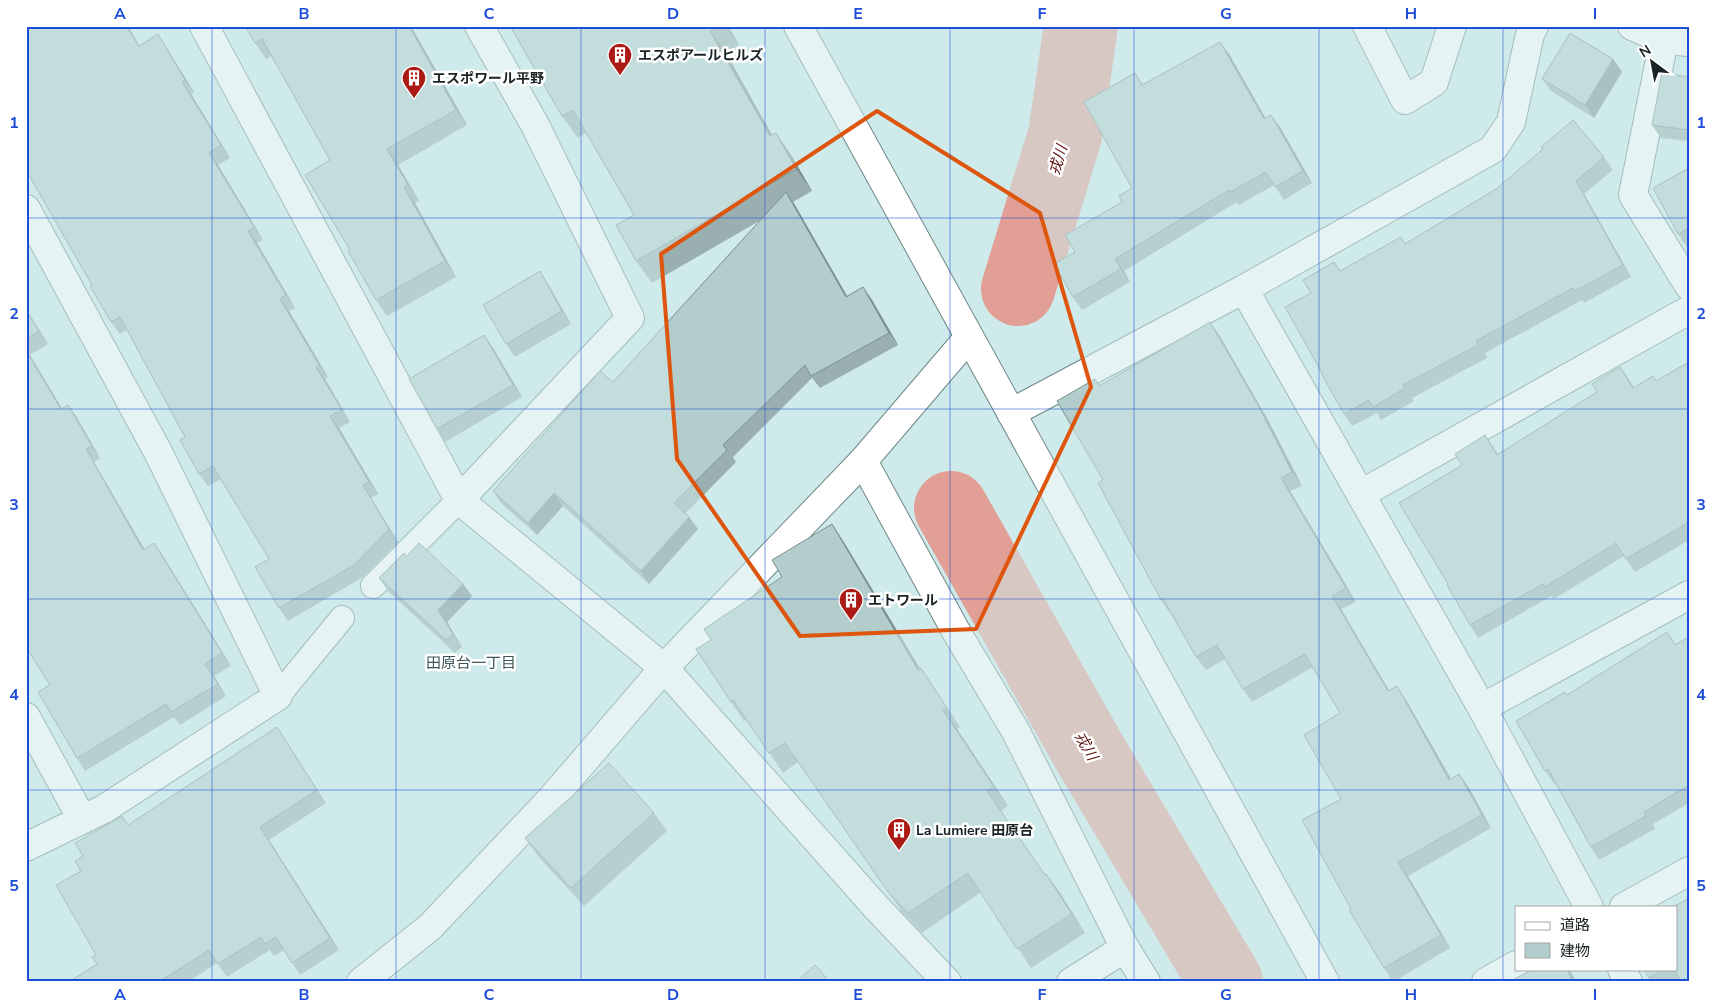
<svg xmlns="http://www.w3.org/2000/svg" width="1715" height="1008" viewBox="0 0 1715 1008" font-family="'Nunito Sans','Noto Sans JP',sans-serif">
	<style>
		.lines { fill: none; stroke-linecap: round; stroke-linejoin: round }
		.river { stroke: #e19f95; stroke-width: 74 }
		.lane-casing { stroke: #6e8787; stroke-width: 26 }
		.street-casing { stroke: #6e8787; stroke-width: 30 }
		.secondary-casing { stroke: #6e8787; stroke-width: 30 }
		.lane { stroke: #fff; stroke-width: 24 }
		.street { stroke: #fff; stroke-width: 28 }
		.secondary { stroke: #fff; stroke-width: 28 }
		.wall { fill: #9ab0b0 }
		.shaded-wall { fill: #7d9090 }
		.building { fill: #b3cdcd; stroke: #7d9090 }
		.marked { fill: none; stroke: #de560d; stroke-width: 4; stroke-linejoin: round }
		.grid { fill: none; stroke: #1d4ed8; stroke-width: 1; stroke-opacity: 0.55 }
		.labels { text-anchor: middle; stroke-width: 5; stroke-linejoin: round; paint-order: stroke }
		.poi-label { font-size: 14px; font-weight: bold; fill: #192323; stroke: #fff; text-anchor: start }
		.water-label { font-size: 15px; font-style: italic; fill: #5c0e09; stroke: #fff }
		.neighbourhood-label { font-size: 15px; fill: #3f5656; stroke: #fff }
		.neatline { fill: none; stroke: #1d4ed8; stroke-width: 2 }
		.grid-label { font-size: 16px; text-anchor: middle; font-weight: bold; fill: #1d4ed8 }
	</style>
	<rect width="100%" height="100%" fill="#cfeaea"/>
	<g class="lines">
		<g class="river">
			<polyline points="1018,289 1065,135 1081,26"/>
			<polyline points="951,508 1088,750 1226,982"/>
		</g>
		<defs>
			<g id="lane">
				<polyline points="373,586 459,500"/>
				<polyline points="278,696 342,618"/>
			</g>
			<g id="street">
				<polyline points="204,26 459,500 664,668 876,907 947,982"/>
				<polyline points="1367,26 1405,100 1434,82 1452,26"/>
				<polyline points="1632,26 1664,40 1689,42"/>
				<polyline points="1664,40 1633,195 1689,286"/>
				<polyline points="26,209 158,452 278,696 104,809 26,847"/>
				<polyline points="1244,289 1493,149 1511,122 1530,34 1534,26"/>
				<polyline points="1011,413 1244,289 1482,708 1589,907"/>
				<polyline points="863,461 957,633 1015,730 1125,948"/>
				<polyline points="1361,494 1689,310"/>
				<polyline points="459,500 630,318 535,125 479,26"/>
				<polyline points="1482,708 1689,595"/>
				<polyline points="26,717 82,819"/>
				<polyline points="1624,907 1689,871"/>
				<polyline points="1622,969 1628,982"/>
				<polyline points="361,982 430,927 552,798 664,668 863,461 969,337"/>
				<polyline points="1071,982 1125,948 1146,982"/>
				<polyline points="1486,982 1516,965"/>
			</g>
			<polyline id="secondary" points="798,26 1325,982"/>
		</defs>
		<use href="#lane" class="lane-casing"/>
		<use href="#street" class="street-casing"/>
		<use href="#secondary" class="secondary-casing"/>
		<use href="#lane" class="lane"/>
		<use href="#street" class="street"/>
		<use href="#secondary" class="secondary"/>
	</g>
	<g class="wall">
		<polygon points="26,26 128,26 139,46 166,47 194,92 191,94 230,158 218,165 263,240 257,243 295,308 289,311 328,377 325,379 350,422 339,428 378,494 371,498 398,542 363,577 288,621 279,608 269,559 221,479 208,486 199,474 185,437 127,330 120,334 111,322 92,285"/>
		<polygon points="245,26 411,26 467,125 398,165 419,201 415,203 456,277 387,316 376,300 350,250 330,160 272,56 266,59 255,43"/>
		<polygon points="510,26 728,26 739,45 726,53 772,135 791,155 812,191 793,202 847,296 863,287 872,300 898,345 820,388 812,378 733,457 736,462 686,513 698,529 649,584 563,506 537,535 501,503 493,491 613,382 761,220 652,283 636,261 634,215 586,133 578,138 562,116"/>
		<polygon points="1229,54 1265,118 1280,127 1312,183 1284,200 1274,185 1239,205 1237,202 1124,271 1130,282 1082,310 1073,297 1075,252 1122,202 1132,188 1135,73 1143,85"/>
		<polygon points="1613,59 1622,72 1594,118 1551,91 1542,79"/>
		<polygon points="1689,77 1689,141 1661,138 1652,125"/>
		<polygon points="1604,157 1613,170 1584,194 1631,277 1584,303 1582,300 1485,353 1487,358 1412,398 1414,401 1381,420 1377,413 1352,426 1344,414 1323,375 1311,293 1334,262 1341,271 1406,244"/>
		<polygon points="1689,168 1689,245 1687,247 1678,234"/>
		<polygon points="548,284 571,324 515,357 506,344"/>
		<polygon points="26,309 48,344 30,355 62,409 68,405 77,418 100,458 94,462 144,549 154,543 163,556 231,666 214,676 226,696 180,725 174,717 85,771 77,758 50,685 26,647"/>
		<polygon points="484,335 493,348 522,397 445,442 437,429"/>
		<polygon points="1219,335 1268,420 1302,486 1290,491 1356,602 1341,609 1389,691 1406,700 1451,779 1459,774 1469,788 1491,828 1408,876 1450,948 1393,982 1384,968 1351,909 1341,799 1340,713 1313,667 1252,702 1243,689 1225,659 1206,670 1196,657 1171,613 1170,613 1161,600 1103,480 1099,386"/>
		<polygon points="1689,362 1689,540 1635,572 1624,556 1554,599 1551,596 1478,638 1470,625 1448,584 1462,465 1485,435 1498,454 1597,392 1620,367 1634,388 1657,381"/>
		<polygon points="832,524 845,544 920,669 934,688 960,727 957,729 1008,806 1001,811 1045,875 1046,874 1060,893 1085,933 1031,968 981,892 922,933 902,912 798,762 783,773 747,720 744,721 731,702 782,577"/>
		<polygon points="406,557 463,584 472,596 447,622 462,647 455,653 388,591 379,578"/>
		<polygon points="1689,637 1689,803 1653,824 1655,829 1599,860 1591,847 1555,783 1554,783 1545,771 1567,694 1676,644"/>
		<polygon points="277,727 326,803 269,840 339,950 300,975 284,950 274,956 270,950 227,977 217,963 188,982 69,982 97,964 96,955 81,871 83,856 122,816 128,825"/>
		<polygon points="654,813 667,831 584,906 538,856 525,838"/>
		<polygon points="1644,969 1676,969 1679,978 1673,982 1652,982"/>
	</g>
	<g class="shaded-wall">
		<polygon points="126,26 128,26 147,59 139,46"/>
		<polygon points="409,26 411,26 467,125 456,110"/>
		<polygon points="726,26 728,26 739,45"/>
		<polygon points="710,31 726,53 785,158 770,136"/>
		<polygon points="158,34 166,47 194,92 185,80"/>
		<polygon points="1220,42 1229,54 1273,131 1264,119"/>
		<polygon points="1613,59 1622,72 1594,118 1585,105"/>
		<polygon points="182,82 191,94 230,158 221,145"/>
		<polygon points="1271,115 1280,127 1312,183 1303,171"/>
		<polygon points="776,133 791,155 812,191 796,169"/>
		<polygon points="387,149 398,165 419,201 408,185"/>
		<polygon points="209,153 218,165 263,240 254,227"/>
		<polygon points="1576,181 1584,194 1631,277 1623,265"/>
		<polygon points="404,187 415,203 456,277 445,261"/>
		<polygon points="786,192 795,205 855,310 846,297"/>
		<polygon points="248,231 257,243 295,308 286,295"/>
		<polygon points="1115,259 1124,271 1130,282 1121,269"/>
		<polygon points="540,271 548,284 571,324 562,311"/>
		<polygon points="863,287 872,300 898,345 889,333"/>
		<polygon points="280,299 289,311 328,377 319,365"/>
		<polygon points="26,309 48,344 39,331 26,310"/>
		<polygon points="1210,322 1219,335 1268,420 1302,486 1292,472"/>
		<polygon points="484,335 493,348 522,397 513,385"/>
		<polygon points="26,349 30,355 70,422 61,409"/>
		<polygon points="316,367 325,379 350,422 342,410"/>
		<polygon points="1620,367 1629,380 1642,401 1633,388"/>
		<polygon points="68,405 77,418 100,458 92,446"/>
		<polygon points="330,416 339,428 378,494 369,482"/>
		<polygon points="86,449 94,462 152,562 143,550"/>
		<polygon points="1281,478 1290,491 1356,602 1346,588"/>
		<polygon points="363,485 371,498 398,542 389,529"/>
		<polygon points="554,493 563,506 537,535 528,523"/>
		<polygon points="689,517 698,529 649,584 641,571"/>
		<polygon points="832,524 845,544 932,689 918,670"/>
		<polygon points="154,543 163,556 231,666 222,653"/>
		<polygon points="463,584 472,596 447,622 462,647 453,634 438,610"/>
		<polygon points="1332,596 1341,609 1397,704 1388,691"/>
		<polygon points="205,664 214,676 226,696 218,684"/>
		<polygon points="1397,686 1406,700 1459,793 1449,780"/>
		<polygon points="943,710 957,729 1008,806 994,787"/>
		<polygon points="1459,774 1469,788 1491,828 1482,815"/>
		<polygon points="260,827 269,840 339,950 330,938"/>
		<polygon points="1398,862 1408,876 1450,948 1441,935"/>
		<polygon points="1046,874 1060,893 1085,933 1072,914"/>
		<polygon points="1567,969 1569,969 1576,982 1573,982"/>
	</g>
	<g class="building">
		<polygon points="26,26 126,26 139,46 158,34 185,80 182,82 221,145 209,153 254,227 248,231 286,295 280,299 319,365 316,367 342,410 330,416 369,482 363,485 389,529 354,565 279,608 255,567 269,559 213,466 199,474 180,440 185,437 120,317 111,322 90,286 92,285 26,170"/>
		<polygon points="245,26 409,26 456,110 387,149 408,185 404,187 445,261 376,300 348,251 350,250 305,175 330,160 262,39 255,43"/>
		<polygon points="510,26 718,26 710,31 770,136 776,133 796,169 636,261 616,225 634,215 573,110 562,116"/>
		<polygon points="1570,33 1613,59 1585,105 1542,79"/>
		<polygon points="1220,42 1264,119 1271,115 1303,171 1275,187 1266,172 1230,192 1229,190 1115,259 1121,269 1073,297 1054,264 1075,252 1065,235 1122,202 1119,196 1132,188 1084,102 1135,73 1142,85"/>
		<polygon points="1662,73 1689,77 1689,130 1652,125"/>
		<polygon points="1573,120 1604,157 1576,181 1623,265 1575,291 1573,288 1476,341 1478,345 1403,385 1405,388 1373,407 1369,400 1344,414 1322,375 1323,375 1285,307 1311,293 1303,280 1334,262 1340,271 1401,237 1405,244 1496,189 1543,149 1541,147"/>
		<polygon points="1689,168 1689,228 1678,234 1653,188"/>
		<polygon points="786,192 846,297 863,287 889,333 811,376 805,365 723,445 727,450 674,503 689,517 641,571 554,493 528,523 493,491 600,371 613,382"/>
		<polygon points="540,271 562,311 506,344 483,305"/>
		<polygon points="26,310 39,331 26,339"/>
		<polygon points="1210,322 1259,407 1292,472 1281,478 1346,588 1332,596 1388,691 1397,686 1449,780 1459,774 1482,815 1398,862 1441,935 1384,968 1349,910 1351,909 1302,820 1341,799 1304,735 1340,713 1305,654 1243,689 1217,645 1196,657 1163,599 1161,600 1098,483 1103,480 1057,401 1095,379 1099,386"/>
		<polygon points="484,335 513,385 437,429 409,379"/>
		<polygon points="26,351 61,409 68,405 92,446 86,449 143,550 154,543 222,653 205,664 218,684 171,712 166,704 77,758 38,692 50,685 26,647"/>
		<polygon points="1689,362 1689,522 1626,559 1616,543 1545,587 1543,584 1470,625 1447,585 1448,584 1399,503 1462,465 1455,454 1485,435 1497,455 1597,392 1592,384 1620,367 1633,388 1653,376 1656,381"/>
		<polygon points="832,524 918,670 921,668 947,708 943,710 994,787 987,791 1045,875 1046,874 1072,914 1017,949 968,873 908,913 888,892 785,743 769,753 733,700 731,702 696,649 711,640 704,629 782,577 772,560"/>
		<polygon points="419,543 463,584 438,610 453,634 446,640 379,578 404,553 406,557"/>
		<polygon points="1667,632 1675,645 1689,637 1689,785 1644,812 1646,816 1591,847 1548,769 1545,771 1516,721 1565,692 1567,695"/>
		<polygon points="277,727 317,790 260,827 330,938 292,963 276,937 265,944 261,937 218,964 209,950 159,982 69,982 97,964 92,957 96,955 56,885 81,871 75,861 83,856 75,843 122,816 128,825"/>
		<polygon points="609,763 654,813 571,888 525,838"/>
		<polygon points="1689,898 1689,982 1681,982 1674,969 1676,969 1676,907 1673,907"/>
		<polygon points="815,965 830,982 796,982"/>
		<polygon points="1533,969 1567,969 1573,982 1509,982"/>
		<polygon points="1644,969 1664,969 1649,978"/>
	</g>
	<path d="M0 0H1715V1008H0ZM 877,111 L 1040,213 L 1091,387 L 976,629 L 800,636 L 677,459 L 661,254 Z" fill="#cfeaea" fill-opacity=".55" fill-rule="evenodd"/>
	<path class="marked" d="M 877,111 L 1040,213 L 1091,387 L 976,629 L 800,636 L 677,459 L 661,254 Z"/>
	<path class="grid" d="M 212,26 L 212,982M 396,26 L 396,982M 581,26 L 581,982M 765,26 L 765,982M 950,26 L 950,982M 1134,26 L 1134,982M 1319,26 L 1319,982M 1503,26 L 1503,982M 26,218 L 1689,218M 26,409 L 1689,409M 26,599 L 1689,599M 26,790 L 1689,790"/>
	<defs>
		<symbol id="building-pin" viewBox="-11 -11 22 30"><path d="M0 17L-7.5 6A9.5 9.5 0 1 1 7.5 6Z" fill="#ab1a14" stroke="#fff"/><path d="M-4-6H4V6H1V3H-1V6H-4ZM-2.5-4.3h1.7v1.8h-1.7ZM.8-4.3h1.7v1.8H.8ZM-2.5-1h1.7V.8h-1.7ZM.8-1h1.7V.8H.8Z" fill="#fff"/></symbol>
	</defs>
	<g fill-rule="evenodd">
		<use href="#building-pin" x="606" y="41" width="28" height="38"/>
		<use href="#building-pin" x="400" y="64" width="28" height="38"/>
		<use href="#building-pin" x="837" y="586" width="28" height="38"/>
		<use href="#building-pin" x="885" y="816" width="28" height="38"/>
	</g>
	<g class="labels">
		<g class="poi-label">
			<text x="638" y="60">エスポアールヒルズ</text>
			<text x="432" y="83">エスポワール平野</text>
			<text x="868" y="605">エトワール</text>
			<text x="916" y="835">La Lumiere 田原台</text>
		</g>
		<g class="water-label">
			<text transform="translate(1058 160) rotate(-73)" y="5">戎川</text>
			<text transform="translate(1086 746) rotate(60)" y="5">戎川</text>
		</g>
		<g class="neighbourhood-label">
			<text x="471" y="668">田原台一丁目</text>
		</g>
	</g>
	<rect width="1715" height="1008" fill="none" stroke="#ffffff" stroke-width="55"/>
	<rect x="1515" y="906" width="162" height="65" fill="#ffffff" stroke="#a3a7a7"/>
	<rect x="1525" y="922" width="25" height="8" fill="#ffffff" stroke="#a3a7a7"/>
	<text x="1560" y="930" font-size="15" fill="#192323">道路</text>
	<rect x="1525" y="943" width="25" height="15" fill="#b3cdcd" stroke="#a3a7a7"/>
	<text x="1560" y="956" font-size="15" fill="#192323">建物</text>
	<g transform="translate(1652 62) rotate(328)" stroke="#ffffff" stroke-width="4" paint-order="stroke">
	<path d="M0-4L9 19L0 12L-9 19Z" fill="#192323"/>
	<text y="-8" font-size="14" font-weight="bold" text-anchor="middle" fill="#192323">N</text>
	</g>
	<rect x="28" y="28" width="1660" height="952" class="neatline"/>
	<g class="grid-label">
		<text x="120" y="19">A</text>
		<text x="304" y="19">B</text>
		<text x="489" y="19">C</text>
		<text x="673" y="19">D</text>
		<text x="858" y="19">E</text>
		<text x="1042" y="19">F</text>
		<text x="1226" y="19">G</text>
		<text x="1411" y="19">H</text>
		<text x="1595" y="19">I</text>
		<text x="14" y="128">1</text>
		<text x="1701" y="128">1</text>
		<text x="14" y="319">2</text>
		<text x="1701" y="319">2</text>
		<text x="14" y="510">3</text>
		<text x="1701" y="510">3</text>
		<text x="14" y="700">4</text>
		<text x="1701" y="700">4</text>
		<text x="14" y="891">5</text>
		<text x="1701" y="891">5</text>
		<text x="120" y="1000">A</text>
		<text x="304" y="1000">B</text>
		<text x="489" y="1000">C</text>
		<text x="673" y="1000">D</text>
		<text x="858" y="1000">E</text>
		<text x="1042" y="1000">F</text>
		<text x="1226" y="1000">G</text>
		<text x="1411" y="1000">H</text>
		<text x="1595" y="1000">I</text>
	</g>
</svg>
